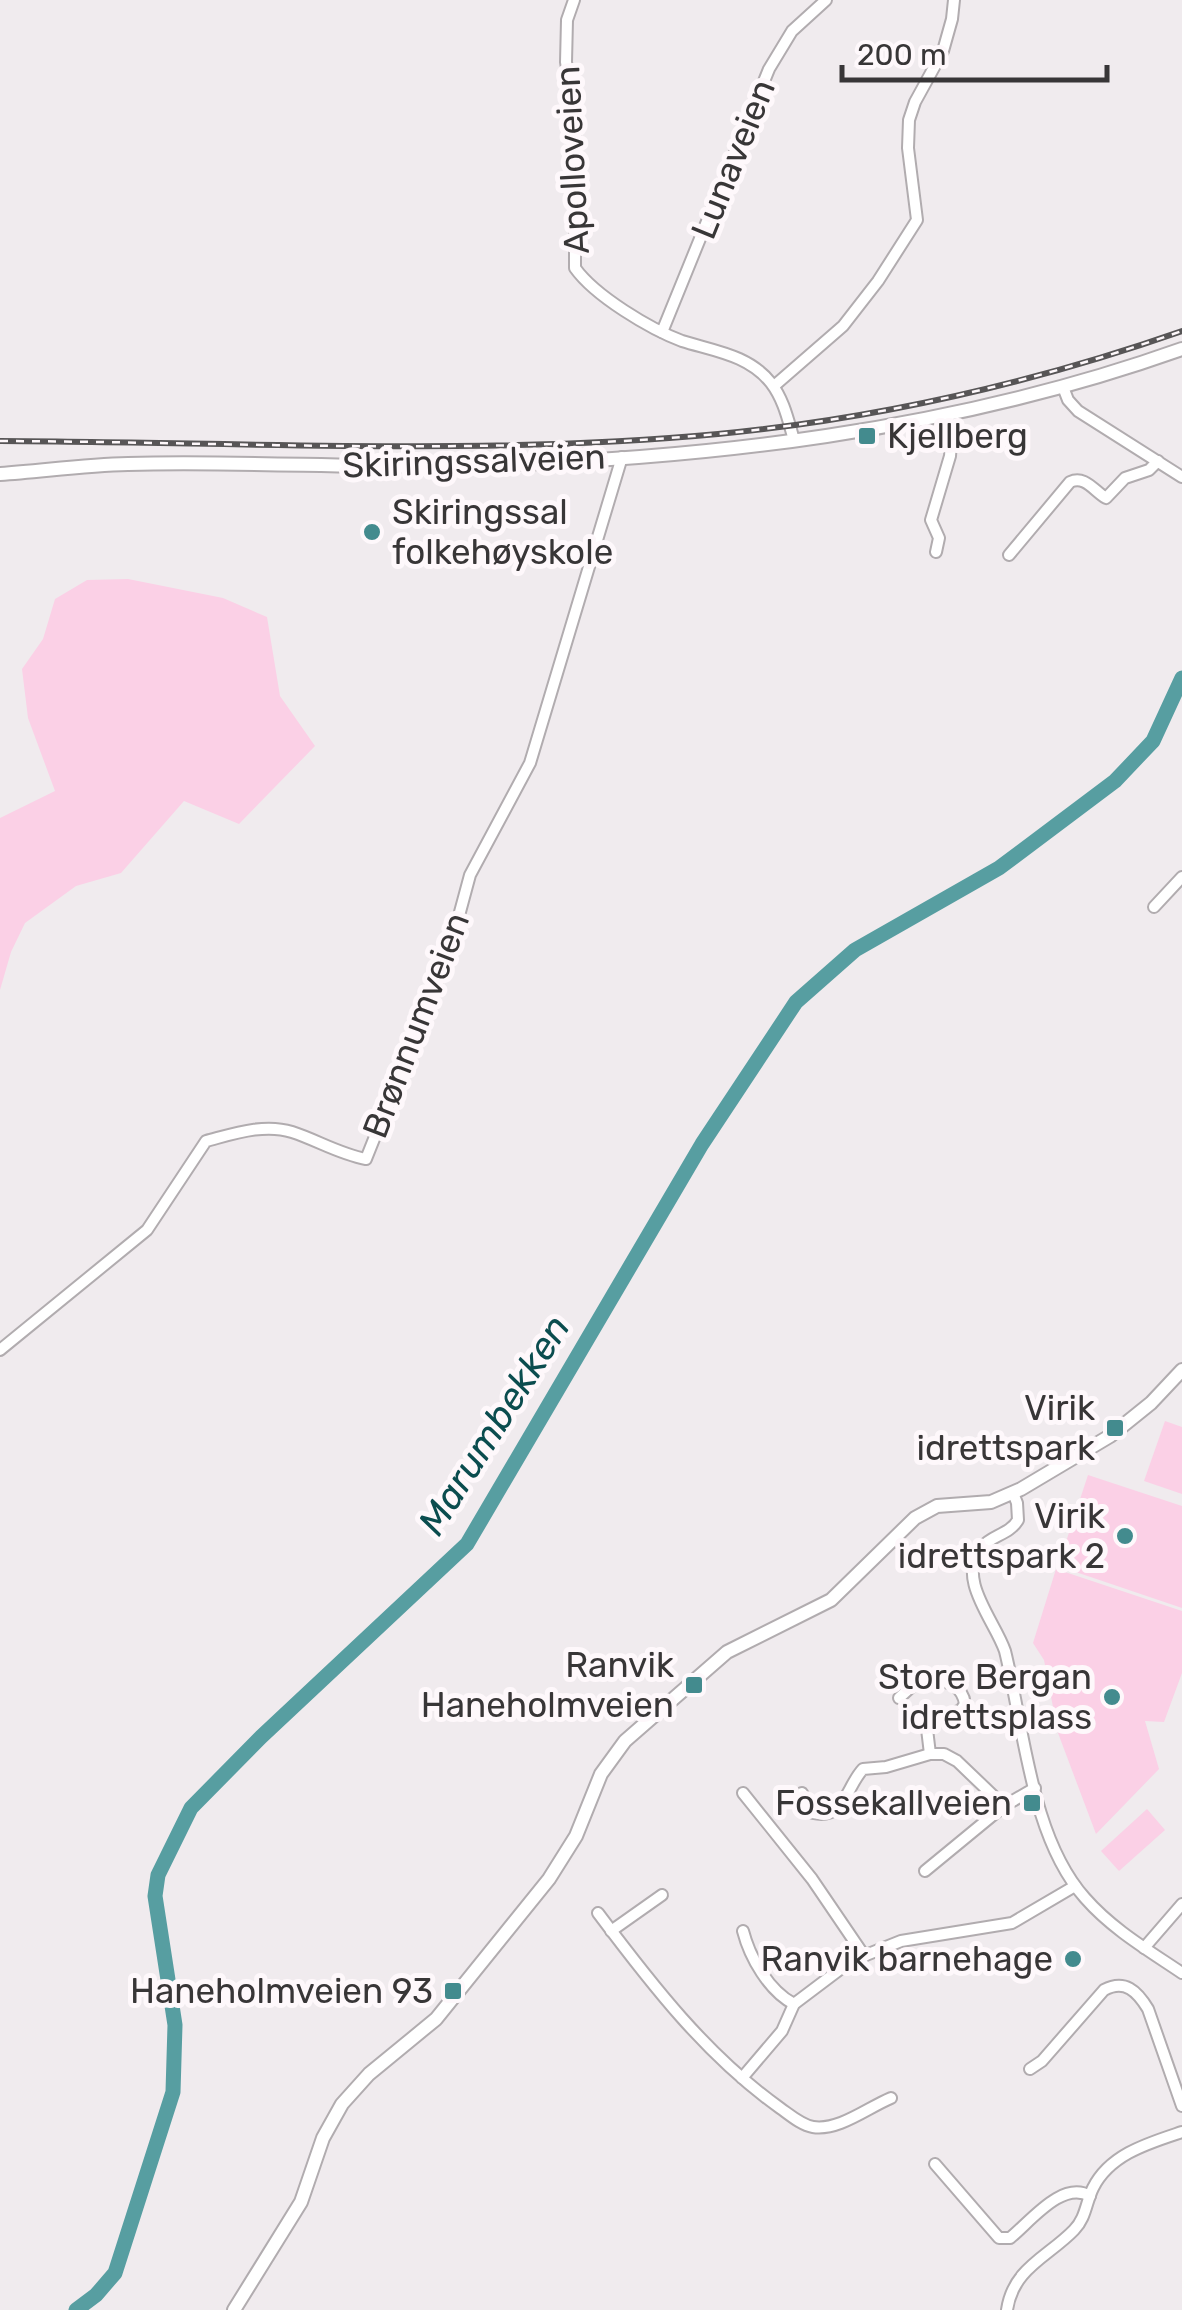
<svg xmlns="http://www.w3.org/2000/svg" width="1182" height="2310" viewBox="0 0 1182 2310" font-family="Rubik,sans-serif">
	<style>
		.green { fill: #fbd0e6 }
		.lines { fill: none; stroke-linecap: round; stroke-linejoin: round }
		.river { stroke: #579ea1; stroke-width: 15 }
		.minor-casing { stroke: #b1acaf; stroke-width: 14 }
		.major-casing { stroke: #b1acaf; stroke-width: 16 }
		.minor { stroke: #fff; stroke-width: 10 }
		.major { stroke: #fff; stroke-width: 12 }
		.rail-casing { stroke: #575556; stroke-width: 6 }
		.rail { stroke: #fef8fb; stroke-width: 2.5; stroke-dasharray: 8; stroke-linecap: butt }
		.poi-dot { fill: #438b8e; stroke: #fef8fb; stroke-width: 4 }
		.labels { text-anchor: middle; stroke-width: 10; stroke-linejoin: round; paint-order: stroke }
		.street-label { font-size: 35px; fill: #383637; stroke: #fef8fb }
		.poi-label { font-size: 35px; fill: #383637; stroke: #fef8fb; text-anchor: end }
		.water-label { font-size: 38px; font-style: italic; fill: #0b4d4f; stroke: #fef8fb }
	</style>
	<rect width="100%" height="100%" fill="#f0ebee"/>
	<g class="green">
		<polygon points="128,579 223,598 267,617 280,696 315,746 239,824 184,801 121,873 76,886 25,923 11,952 0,990 0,818 55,791 28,718 22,669 43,639 55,599 87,580"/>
		<polygon points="1165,1421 1182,1427 1182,1494 1144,1481"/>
		<polygon points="1088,1475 1182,1506 1182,1608 1058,1566"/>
		<polygon points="1056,1569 1182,1611 1182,1673 1164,1722 1145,1721 1159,1769 1096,1834 1058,1733 1044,1660 1033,1643"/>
		<polygon points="1147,1809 1165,1830 1119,1871 1101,1851"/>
	</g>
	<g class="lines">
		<polyline class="river" points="76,2310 96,2295 115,2273 173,2092 175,2025 155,1896 158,1875 191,1808 261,1737 467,1544 702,1144 796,1002 855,950 999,868 1115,781 1153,741 1182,678"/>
		<defs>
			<g id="minor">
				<path d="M 574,0 L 567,20 L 566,62 L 575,119 L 575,268 C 595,296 650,329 682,341 C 714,351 749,355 771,383 C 784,400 788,420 794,440"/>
				<polyline points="662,332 769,69 792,31 826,0"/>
				<polyline points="774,386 843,326 878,281 917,220 908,148 909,120 915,102 943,51 952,19 954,0"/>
				<polyline points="1063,387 1068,400 1078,411 1182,477"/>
				<polyline points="936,552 939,538 931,520 950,456 951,444 945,414"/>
				<path d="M 1009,555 L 1070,482 C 1085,475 1094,491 1106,498 L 1125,478 L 1149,470 L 1158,461"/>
				<polyline points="1154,907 1182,877"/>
				<path d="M 0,1350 L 147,1230 L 206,1141 C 233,1134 264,1123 292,1132 C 317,1140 339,1154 366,1159 L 450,949 L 470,875 L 530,763 L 622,457"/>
				<path d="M 1013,1493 L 1017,1503 L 1018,1520 C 1009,1535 991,1535 981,1548 C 956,1579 995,1621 1005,1651 C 1024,1728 1031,1838 1085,1898 C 1112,1929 1148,1950 1182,1973"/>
				<path d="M 899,1698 L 923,1676 C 942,1681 962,1682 965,1704 L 961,1710 L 937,1719 L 927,1729 L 930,1754"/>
				<polyline points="743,1793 812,1879 863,1954"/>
				<path d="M 802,1793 L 813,1813 C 845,1820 846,1787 863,1769 L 886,1767 L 930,1754 L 944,1754 L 957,1761 L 1004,1806"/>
				<polyline points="925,1871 1004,1806 1035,1788"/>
				<path d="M 598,1913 C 652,1985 707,2056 780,2108 C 790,2115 801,2125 813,2127 C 839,2131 867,2108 891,2098"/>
				<polyline points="611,1931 662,1895"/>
				<path d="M 743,1931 C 750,1958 769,1991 794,2004"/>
				<polyline points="1144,1948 1182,1904"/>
				<path d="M 1030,2069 L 1042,2061 L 1104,1990 C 1125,1979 1137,1991 1148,2009 L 1182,2106"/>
				<polyline points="742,2078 782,2031 794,2004 851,1961 901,1941 1012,1923 1075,1886"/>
				<path d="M 935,2164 L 999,2238 L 1010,2238 C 1031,2221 1062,2180 1090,2196"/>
				<path d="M 1007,2310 C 1013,2268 1048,2257 1074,2230 C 1086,2218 1086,2202 1093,2188 C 1110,2154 1149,2143 1182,2132"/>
			</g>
			<g id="major">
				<path d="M 0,474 C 43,471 85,465 128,464 C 239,461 350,468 461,466 C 704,460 952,431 1182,349"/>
				<polyline points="234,2310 301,2202 323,2138 342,2104 369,2074 436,2019 549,1879 576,1836 601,1774 625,1741 727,1652 831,1600 915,1518 937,1506 991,1502 1021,1489 1110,1436 1151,1403 1182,1370"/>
			</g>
		</defs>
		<use href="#minor" class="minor-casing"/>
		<use href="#major" class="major-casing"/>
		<use href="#minor" class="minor"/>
		<use href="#major" class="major"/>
		<defs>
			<path id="rail" d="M 0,441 C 239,442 480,456 718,434 C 875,419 1033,383 1182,331"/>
		</defs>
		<use href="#rail" class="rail-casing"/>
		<use href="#rail" class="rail"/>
	</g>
	<g class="poi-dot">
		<rect x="857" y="426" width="20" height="20" rx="5"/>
		<circle cx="372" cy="532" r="10"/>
		<rect x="1105" y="1418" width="20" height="20" rx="5"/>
		<circle cx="1125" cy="1536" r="10"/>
		<rect x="684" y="1675" width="20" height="20" rx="5"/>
		<circle cx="1112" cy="1697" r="10"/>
		<rect x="1022" y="1793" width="20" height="20" rx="5"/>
		<circle cx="1073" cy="1959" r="10"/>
		<rect x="443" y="1981" width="20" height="20" rx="5"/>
	</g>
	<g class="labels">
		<g class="street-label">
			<text transform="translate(733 159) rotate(-68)" y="12">Lunaveien</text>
			<text transform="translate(572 160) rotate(-93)" y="12">Apolloveien</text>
			<text transform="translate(474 461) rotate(-2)" y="12">Skiringssalveien</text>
			<text transform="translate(416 1025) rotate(-69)" y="12">Brønnumveien</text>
		</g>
		<g class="poi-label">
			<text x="887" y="448" text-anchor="start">Kjellberg</text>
			<text x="392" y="524" text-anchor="start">Skiringssal<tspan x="392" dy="40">folkehøyskole</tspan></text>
			<text x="1095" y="1420">Virik<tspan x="1095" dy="40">idrettspark</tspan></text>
			<text x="1105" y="1528">Virik<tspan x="1105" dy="40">idrettspark 2</tspan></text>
			<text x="674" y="1677">Ranvik<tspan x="674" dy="40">Haneholmveien</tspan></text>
			<text x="1092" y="1689">Store Bergan<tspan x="1092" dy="40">idrettsplass</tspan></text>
			<text x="1012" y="1815">Fossekallveien</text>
			<text x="1053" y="1971">Ranvik barnehage</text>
			<text x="433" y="2003">Haneholmveien 93</text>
		</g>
		<g class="water-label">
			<text transform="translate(494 1425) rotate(-58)" y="13">Marumbekken</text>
		</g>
	</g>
	<path d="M842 65v15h265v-15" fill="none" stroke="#383637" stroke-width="5"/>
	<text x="857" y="65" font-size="30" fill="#383637" stroke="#fef8fb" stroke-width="8" paint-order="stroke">200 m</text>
</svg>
